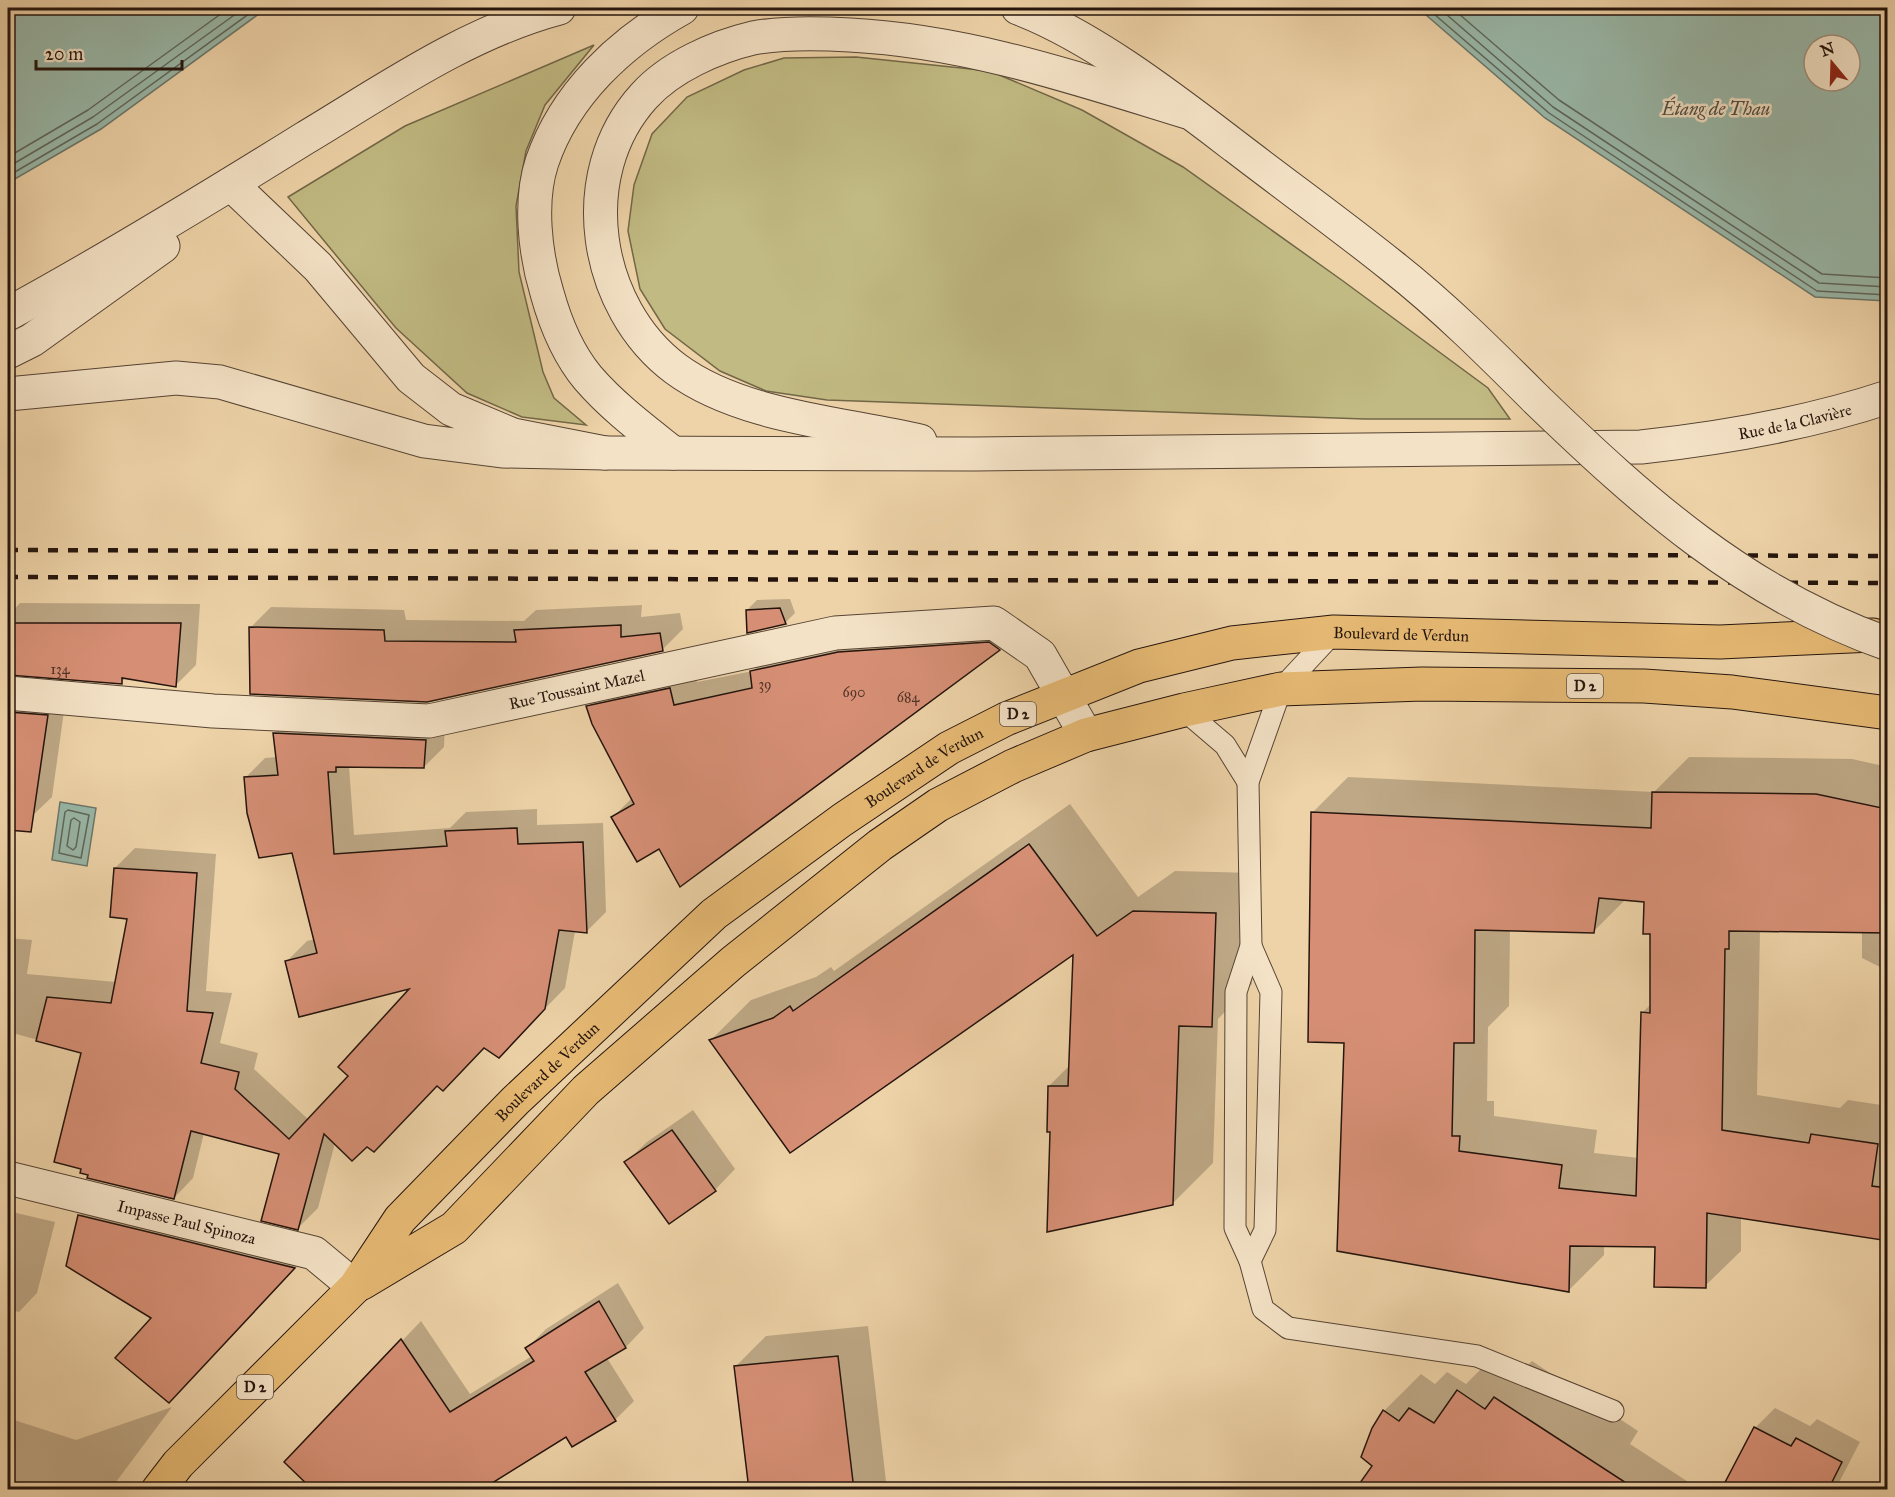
<svg xmlns="http://www.w3.org/2000/svg" width="1895" height="1497" viewBox="0 0 1895 1497" font-family="'IM FELL Great Primer',serif">
	<style>
		.green { fill: #c1ba82; stroke: #726748; stroke-width: 1.5 }
		.water { fill: #99b8a9; stroke: #6a766b; stroke-width: 1.5; fill-rule: evenodd }
		.shadow { fill: #0003; fill-rule: evenodd }
		.lines { fill: none; stroke-linecap: round; stroke-linejoin: round }
		.shore { stroke: #5e665b; stroke-width: 1.5 }
		.building { fill: #d68f75; stroke: #24140d; stroke-width: 1.5; fill-rule: evenodd }
		.service-casing { stroke: #564434; stroke-width: 23 }
		.minor-casing { stroke: #564434; stroke-width: 35 }
		.tertiary-casing { stroke: #564434; stroke-width: 35 }
		.primary-casing { stroke: #24140d; stroke-width: 35 }
		.service { stroke: #f4e2c6; stroke-width: 21 }
		.minor { stroke: #f4e2c6; stroke-width: 33 }
		.tertiary { stroke: #f4e2c6; stroke-width: 33 }
		.primary { stroke: #e7ba74; stroke-width: 33 }
		.rail { stroke: #24140d; stroke-width: 4.5; stroke-dasharray: 10 10; stroke-linecap: butt }
		.tertiary-bridge-casing { stroke: #564434; stroke-width: 35; stroke-linecap: butt }
		.tertiary-bridge { stroke: #f4e2c6; stroke-width: 33 }
		.labels { text-anchor: middle; stroke-width: 5; stroke-linejoin: round; paint-order: stroke }
		.number-label { font-size: 14px; fill: #503327 }
		.shield { fill: #f4e2c6; stroke: #625244; stroke-width: 1.5 }
		.shield-label { font-size: 15px; font-weight: bold; fill: #24140d }
		.street-label { font-size: 16px; fill: #24140d; stroke: #f4e2c6 }
		.water-label { font-size: 18px; font-style: italic; fill: #4d4d44; stroke: #f4e2c6 }
	</style>
	<rect width="100%" height="100%" fill="#eed3a8"/>
	<filter id="stains"><feTurbulence type="fractalNoise" baseFrequency=".00333" numOctaves="4"/><feColorMatrix values="0 0 0 0 .2 0 0 0 0 .09 0 0 0 0 .02 0 0 0 .5 -.17"/></filter>
	<radialGradient id="worn" r=".72"><stop offset=".6" stop-color="#630" stop-opacity="0"/><stop offset="1" stop-color="#630" stop-opacity=".3"/></radialGradient>
	<g class="green">
		<polygon points="594,45 545,105 526,151 516,206 519,272 543,372 554,398 586,425 522,417 467,393 396,328 288,197 405,126"/>
		<polygon points="856,57 990,71 1082,110 1183,167 1343,281 1488,388 1510,419 1365,419 827,400 766,391 720,371 665,329 640,289 628,231 634,185 652,134 687,97 744,70 784,58"/>
	</g>
	<g class="water">
		<polygon points="8,8 267,8 101,129 8,183"/>
		<path d="M 1418,8 L 1887,8 L 1887,301 L 1815,297 L 1545,118 ZM 1814,45 L 1850,45 L 1850,81 L 1814,81 Z"/>
		<polygon points="60,802 96,808 87,866 52,860"/>
	</g>
	<g class="shadow">
		<polygon points="790,599 795,613 785,623 747,610 757,600"/>
		<polygon points="20,603 200,604 196,665 176,685 126,677 121,683 8,673 8,616"/>
		<polygon points="642,605 641,617 680,613 683,629 662,650 427,701 251,627 271,607 404,610 406,620 524,621 536,610"/>
		<polygon points="1022,625 999,649 681,885 660,847 613,817 632,798 588,707 611,683 693,665 697,682 753,671 776,647"/>
		<polygon points="8,682 66,697 52,797 32,816 8,814"/>
		<polygon points="294,713 445,720 444,747 424,767 349,766 354,835 450,828 466,812 537,809 537,825 603,823 606,912 586,932 575,931 565,988 518,1036 485,1046 367,1145 335,1143 318,1208 298,1228 281,1153 204,1133 193,1178 174,1198 83,1052 16,1034 8,1062 8,938 32,940 27,974 116,982 129,918 115,868 135,848 216,854 206,991 232,993 220,1043 258,1053 254,1069 309,1120 350,1076 414,986 287,961 307,941 315,939 293,851 245,778 265,758 277,757 274,733"/>
		<path d="M 1689,757 L 1852,759 L 1888,767 L 1888,967 L 1880,967 L 1862,958 L 1862,931 L 1760,930 L 1757,1095 L 1840,1108 L 1848,1100 L 1888,1106 L 1888,1233 L 1882,1238 L 1741,1217 L 1741,1251 L 1705,1286 L 1656,1246 L 1604,1245 L 1604,1255 L 1569,1290 L 1346,1041 L 1312,813 L 1348,777 L 1654,792 ZM 1626,899 L 1645,901 L 1652,933 L 1651,1004 L 1642,1013 L 1639,1158 L 1594,1153 L 1597,1130 L 1494,1116 L 1494,1101 L 1487,1101 L 1488,1027 L 1509,1006 L 1510,929 L 1594,931 Z"/>
		<polygon points="1070,804 1138,897 1175,871 1256,873 1252,984 1218,1019 1213,1163 1172,1204 1052,1131 1049,1086 1070,1065 1075,952 711,1040 751,1000 816,977 831,967 834,971"/>
		<polygon points="693,1110 735,1169 715,1190 626,1162 647,1142"/>
		<polygon points="98,1197 312,1249 188,1382 154,1318 68,1266 80,1215"/>
		<polygon points="8,1211 55,1222 37,1293 19,1312 8,1309"/>
		<polygon points="618,1283 644,1328 626,1347 607,1358 634,1401 615,1420 567,1435 493,1480 501,1490 315,1490 286,1462 421,1321 470,1394 532,1356 527,1348 546,1329"/>
		<polygon points="868,1326 887,1490 751,1490 736,1366 766,1336"/>
		<polygon points="1495,1355 1521,1372 1532,1361 1638,1431 1630,1444 1696,1487 1695,1490 1377,1490 1374,1466 1384,1411 1421,1374 1435,1384 1447,1372 1466,1384"/>
		<polygon points="172,1407 110,1490 8,1490 8,1418 76,1440"/>
		<polygon points="1775,1408 1810,1426 1817,1419 1860,1442 1835,1490 1723,1490 1755,1428"/>
	</g>
	<g class="lines">
		<g class="shore">
			<polyline points="1427,8 1549,113 1817,291 1888,295"/>
			<polyline points="1439,8 1553,107 1819,283 1888,287"/>
			<polyline points="1452,8 1559,100 1822,274 1888,278"/>
			<polyline points="8,157 88,110 229,8"/>
			<polyline points="8,167 93,117 244,8"/>
			<polyline points="8,176 97,124 257,8"/>
			<polygon points="68,810 89,815 81,858 59,853 65,812"/>
			<polygon points="74,818 80,822 76,847 73,850 67,846 71,820"/>
		</g>
	</g>
	<g class="building">
		<polygon points="780,608 786,624 747,633 746,610"/>
		<polygon points="8,623 181,623 176,687 122,678 122,684 8,675"/>
		<polygon points="621,625 621,637 660,633 663,651 427,702 250,694 249,627 384,630 385,641 516,642 514,630"/>
		<polygon points="989,642 1000,650 680,887 659,849 637,862 611,817 634,804 592,724 586,706 670,688 674,705 752,688 750,671 838,652"/>
		<polygon points="8,712 48,715 31,832 8,830"/>
		<polygon points="273,733 426,740 424,768 336,767 336,772 328,772 334,854 447,846 445,831 517,828 518,844 583,842 587,933 559,930 545,1009 499,1058 484,1048 443,1091 437,1086 374,1152 367,1147 352,1161 324,1134 298,1230 261,1221 279,1154 191,1131 174,1199 87,1178 88,1175 80,1173 81,1169 54,1162 81,1053 36,1041 47,997 111,1003 127,919 110,917 114,868 197,873 187,1011 213,1013 201,1063 239,1072 235,1089 289,1139 348,1076 338,1067 409,989 299,1017 285,961 317,953 292,853 259,858 247,813 244,777 278,775"/>
		<path d="M 1652,792 L 1816,794 L 1887,809 L 1887,933 L 1729,931 L 1729,949 L 1725,949 L 1722,1130 L 1809,1143 L 1811,1134 L 1878,1144 L 1872,1186 L 1887,1188 L 1882,1240 L 1707,1213 L 1706,1288 L 1654,1287 L 1655,1247 L 1570,1246 L 1569,1292 L 1337,1251 L 1344,1043 L 1308,1042 L 1311,812 L 1651,828 ZM 1599,898 L 1644,902 L 1643,934 L 1650,934 L 1650,1013 L 1641,1012 L 1636,1196 L 1559,1188 L 1562,1165 L 1459,1151 L 1460,1136 L 1452,1136 L 1454,1043 L 1474,1043 L 1475,930 L 1594,933 Z"/>
		<polygon points="1029,844 1097,936 1133,911 1216,913 1212,1027 1179,1026 1173,1205 1047,1232 1050,1132 1047,1132 1048,1086 1068,1086 1073,955 790,1153 709,1040 773,1018 790,1006 793,1011"/>
		<polygon points="672,1130 716,1191 669,1224 624,1162"/>
		<polygon points="78,1215 165,1236 295,1268 169,1403 115,1358 151,1318 66,1266"/>
		<polygon points="599,1301 626,1348 585,1372 616,1421 572,1447 566,1437 481,1490 313,1490 284,1462 401,1339 450,1412 534,1361 525,1348"/>
		<polygon points="838,1356 854,1490 749,1490 734,1366"/>
		<polygon points="1457,1390 1485,1409 1494,1397 1637,1490 1355,1490 1372,1466 1361,1457 1372,1428 1383,1410 1399,1421 1409,1408 1434,1423"/>
		<polygon points="1754,1427 1791,1446 1796,1438 1842,1462 1828,1490 1721,1490"/>
	</g>
	<g class="lines">
		<defs>
			<g id="service">
				<polyline points="1334,632 1281,689 1248,782 1251,946 1236,992 1235,1228 1250,1261 1263,1309 1288,1328 1477,1356 1613,1411"/>
				<polyline points="1184,710 1225,745 1248,782"/>
				<polyline points="1250,1261 1265,1230 1271,992 1251,946"/>
			</g>
			<g id="minor">
				<polyline points="8,394 176,378 220,382 424,441 502,451 605,453 513,435 451,409 411,378 318,267 231,184"/>
				<path d="M 920,441 C 843,423 741,417 676,369 C 594,308 572,175 644,96 C 670,67 715,47 753,38 C 785,32 818,33 850,35 C 967,41 1076,78 1187,112"/>
				<path id="s1" d="M 605,453 L 975,454 L 1641,447 C 1724,438 1807,424 1888,397"/>
				<path d="M 673,453 C 644,430 613,407 588,378 C 568,354 555,322 547,293 C 535,254 529,201 542,162 C 565,94 621,42 682,8"/>
				<path id="s2" d="M 8,693 L 213,711 L 429,721 L 835,633 L 994,623 L 1040,655 L 1086,735"/>
				<path id="s3" d="M 8,1178 L 314,1253 L 355,1287"/>
			</g>
			<g id="tertiary">
				<path d="M 1018,8 C 1092,36 1173,99 1236,147 C 1288,187 1341,225 1392,266 C 1444,307 1490,353 1536,399"/>
				<path d="M 8,314 C 109,259 207,199 305,138 C 385,90 468,32 559,8"/>
				<polyline points="8,352 32,340 163,246"/>
			</g>
			<g id="primary">
				<polyline points="362,1283 454,1228 586,1090 733,962 880,845 938,805 1013,766 1086,735 1184,710 1281,689 1422,684 1644,686 1732,692 1888,713"/>
				<path id="s4" d="M 158,1490 L 178,1464 L 355,1287 L 400,1219 L 515,1101 L 714,914 L 842,820 L 949,748 L 1006,719 L 1139,666 L 1232,643 L 1334,632 L 1720,642 L 1873,635"/>
			</g>
		</defs>
		<use href="#service" class="service-casing"/>
		<use href="#minor" class="minor-casing"/>
		<use href="#tertiary" class="tertiary-casing"/>
		<use href="#primary" class="primary-casing"/>
		<use href="#service" class="service"/>
		<use href="#minor" class="minor"/>
		<use href="#tertiary" class="tertiary"/>
		<use href="#primary" class="primary"/>
		<g class="rail">
			<polyline points="8,550 1888,556"/>
			<polyline points="8,577 1888,583"/>
		</g>
		<defs>
			<path id="tertiary-bridge" d="M 1536,399 C 1643,502 1745,594 1888,644"/>
		</defs>
		<use href="#tertiary-bridge" class="tertiary-bridge-casing"/>
		<use href="#tertiary-bridge" class="tertiary-bridge"/>
	</g>
	<g class="labels">
		<g class="number-label">
			<text x="60" y="674">134</text>
			<text x="765" y="689">39</text>
			<text x="854" y="697">690</text>
			<text x="908" y="702">684</text>
		</g>
		<g class="shield">
			<rect x="1567" y="674" width="36" height="24" rx="4.5"/>
			<rect x="1000" y="702" width="36" height="24" rx="4.5"/>
			<rect x="237" y="1375" width="36" height="24" rx="4.5"/>
		</g>
		<g class="shield-label">
			<text x="1585" y="691">D 2</text>
			<text x="1018" y="719">D 2</text>
			<text x="255" y="1392">D 2</text>
		</g>
		<g class="street-label">
			<text dy="6" stroke="none"><textPath href="#s1" startOffset="1192">Rue de la Clavière</textPath></text>
			<text dy="6" stroke="none"><textPath href="#s4" startOffset="1563">Boulevard de Verdun</textPath></text>
			<text dy="6" stroke="none"><textPath href="#s2" startOffset="573">Rue Toussaint Mazel</textPath></text>
			<text dy="6" stroke="none"><textPath href="#s4" startOffset="1059">Boulevard de Verdun</textPath></text>
			<text dy="6" stroke="none"><textPath href="#s4" startOffset="573">Boulevard de Verdun</textPath></text>
			<text dy="6" stroke="none"><textPath href="#s3" startOffset="184">Impasse Paul Spinoza</textPath></text>
		</g>
		<g class="water-label">
			<text x="1716" y="115">Étang de Thau</text>
		</g>
	</g>
	<rect width="1895" height="1497" fill="none" stroke="#eed3a8" stroke-width="30"/>
	<rect x="9" y="9" width="1877" height="1479" fill="none" stroke="#24140d" stroke-width="3"/>
	<rect x="15" y="15" width="1865" height="1467" fill="none" stroke="#24140d" stroke-width="1.5"/>
	<g transform="translate(1832 63) rotate(341)"><circle r="28" fill="#f4e2c6" stroke="#a1907c" stroke-width="1.5"/>
	<path d="M0-4.5L10 22L0 15L-10 22Z" fill="#8f2418"/>
	<text y="-9" font-size="16" font-weight="bold" text-anchor="middle" fill="#24140d">N</text>
	</g>
	<path d="M36 60v9h146v-9" fill="none" stroke="#24140d" stroke-width="3"/>
	<text x="45" y="60" font-size="18" fill="#24140d" stroke="#f4e2c6" stroke-width="4.5" paint-order="stroke">20 m</text>
	<rect width="100%" height="100%" filter="url(#stains)"/>
	<rect width="100%" height="100%" fill="url(#worn)"/>
</svg>
